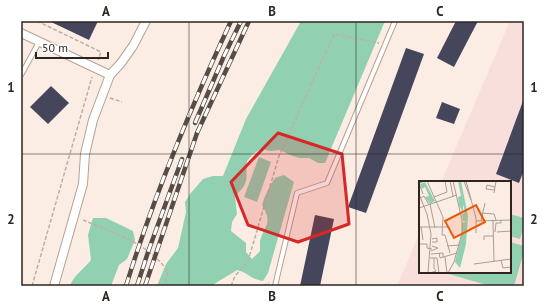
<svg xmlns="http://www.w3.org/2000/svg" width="545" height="307" viewBox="0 0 545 307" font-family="'PT Sans',sans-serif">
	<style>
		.education { fill: #f9dfdb }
		.green { fill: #92d0b2 }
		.building { fill: #45465b }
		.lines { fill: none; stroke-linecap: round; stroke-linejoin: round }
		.lane-casing { stroke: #b8a192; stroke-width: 6 }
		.street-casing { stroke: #b8a192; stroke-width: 10 }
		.path { stroke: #bdb0a7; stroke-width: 1.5; stroke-dasharray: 4 2; stroke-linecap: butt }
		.lane { stroke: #fff; stroke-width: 4 }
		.street { stroke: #fff; stroke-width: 8 }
		.rail-casing { stroke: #574d47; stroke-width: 4.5 }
		.rail { stroke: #fff; stroke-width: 3; stroke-dasharray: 9; stroke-linecap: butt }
		.marked { fill: #d62828; fill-opacity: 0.2; stroke: #d62828; stroke-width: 3; stroke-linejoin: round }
		.grid { fill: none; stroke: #2e251f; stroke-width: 1; stroke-opacity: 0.55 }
		.inset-road { fill: none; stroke: #a99d95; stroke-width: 1 }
		.view { fill: #e8590c; fill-opacity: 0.15; stroke: #e8590c; stroke-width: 2 }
		.inset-edge { fill: none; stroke: #2e251f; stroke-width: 2 }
		.neatline { fill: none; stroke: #2e251f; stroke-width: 1.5 }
		.grid-label { font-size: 13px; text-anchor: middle; font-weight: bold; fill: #2e251f }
	</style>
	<rect width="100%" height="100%" fill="#fbede3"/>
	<polygon class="education" points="510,21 524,21 524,286 397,286 420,232 420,272 510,272 510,182 441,182"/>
	<g class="green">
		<path d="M 301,21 L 385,21 L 325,163 L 318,163 L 309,158 L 299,158 L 290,155 L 280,150 L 271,151 L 261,149 L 253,154 L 247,161 C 245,180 251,181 235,196 L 237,214 L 232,222 L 231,231 L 246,243 L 246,252 L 252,259 L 260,251 C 260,248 260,244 260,241 C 265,224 273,224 262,205 C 265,195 269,187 275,178 L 284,175 L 294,182 L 268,273 L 263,281 C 250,279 249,273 237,270 C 229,276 220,279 212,286 L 157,286 L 166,264 L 178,248 L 186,212 L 185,202 L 190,194 L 203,179 L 213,176 L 223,176 L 246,119 Z"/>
		<polygon points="259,157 271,162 257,202 244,197"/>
		<polygon points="510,214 524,218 524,226 520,239 510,236"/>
		<path d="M 93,218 L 106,218 L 133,231 L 135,240 L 127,259 L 119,265 L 111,286 L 70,286 C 73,276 84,269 91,260 L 88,235 Z"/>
		<polygon points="510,242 524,246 524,251 514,286 490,286 442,272 510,272"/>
	</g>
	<g class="building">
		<polygon points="49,21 98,21 89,40"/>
		<polygon points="456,21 478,21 454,67 437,58"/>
		<polygon points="406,48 424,54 366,213 348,207"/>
		<polygon points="51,86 69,103 48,124 30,107"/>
		<polygon points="523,101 524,170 519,183 496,174"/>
		<polygon points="442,102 460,109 454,124 436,118"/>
		<polygon points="315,215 334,219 320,286 300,286"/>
	</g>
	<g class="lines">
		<defs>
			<g id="lane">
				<polyline points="21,75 39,42"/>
				<polyline points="275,286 297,193 327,183 395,21"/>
			</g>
			<g id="street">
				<polyline points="21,33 110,75"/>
				<polyline points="54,286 83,184 85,154 93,120 110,75 121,63 133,46 146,21"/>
			</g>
		</defs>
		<use href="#lane" class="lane-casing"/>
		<use href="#street" class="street-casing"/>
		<g class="path">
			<polyline points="37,21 101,52 98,60"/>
			<polyline points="110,98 122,102"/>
			<path d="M 83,220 C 113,233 149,243 168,272 L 164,286"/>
			<polyline points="32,286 92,77"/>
			<polyline points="231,286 235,276 248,261 279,156 334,34 379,43"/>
			<polyline points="263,286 269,283"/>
		</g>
		<use href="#lane" class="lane"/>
		<use href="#street" class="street"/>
		<defs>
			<g id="rail">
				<polyline points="195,123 224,56 241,21"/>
				<path d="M 126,286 C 154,195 191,107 231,21"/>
				<polyline points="137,286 148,252 182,159"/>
				<polyline points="145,286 197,133 249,21"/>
			</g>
		</defs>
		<use href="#rail" class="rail-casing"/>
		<use href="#rail" class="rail"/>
	</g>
	<path class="marked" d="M 278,133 L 342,154 L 349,224 L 298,242 L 248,225 L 231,182 Z"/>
	<path class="grid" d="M 189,21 L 189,286M 356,21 L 356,286M 21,154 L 524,154"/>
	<g transform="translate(419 181)">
		<rect width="92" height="92" fill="#fbede3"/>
		<path d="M 39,0 L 42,0 L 49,35 L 47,63 L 41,87 L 36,81 L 43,52 L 43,42 L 47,40 L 44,40 L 43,33 L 44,33 L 46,31 L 44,23 L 44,32 L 40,24 L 39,16 L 42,15 ZM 6,1 L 16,20 L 11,23 L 6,16 L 10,15 L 6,6 L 3,8 L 1,3 Z" fill="#92d0b2"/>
		<path class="inset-road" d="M 8,0 L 24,36 L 23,54 L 26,54 L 31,72M 31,0 L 34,15M 45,0 L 52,19M 47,0 L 57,37 L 57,52M 75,9 L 67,8 L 68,4 L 76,6M 75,12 L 77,0M 0,13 L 8,33 L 12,53 L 9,92M 4,13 L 0,2 L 6,0M 15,16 L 28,11 L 26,0M 2,17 L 5,15 L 10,24M 11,23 L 16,47M 0,27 L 38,14M 63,32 L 75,33 L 77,39M 74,39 L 75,80M 57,40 L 92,39M 62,40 L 66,22M 0,46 L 29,46M 2,46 L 4,59M 76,51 L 77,42 L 82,42 L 82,39M 78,51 L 92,50M 0,52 L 0,63 L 8,63 L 8,67 L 13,68M 13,58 L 18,57 L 18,61 L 13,61M 65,59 L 65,55 L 74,55M 28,65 L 40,64M 12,70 L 19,67 L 13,65M 20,72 L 21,77 L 38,72M 12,73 L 24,72 L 24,76M 26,76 L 28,92M 11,77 L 18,77 L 20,92M 82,79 L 84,87 L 92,86M 55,83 L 92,78M 11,92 L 17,90 L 15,87 L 15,77M 29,92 L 35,81 L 43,52 L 43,39 L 34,0"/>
		<path class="view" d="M 57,24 L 66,41 L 35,57 L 26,40 Z"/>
		<rect width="92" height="92" class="inset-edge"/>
	</g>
	<rect width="545" height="307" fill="none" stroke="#ffffff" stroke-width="44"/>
	<path d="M36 52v6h72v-6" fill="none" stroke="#2e251f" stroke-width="2"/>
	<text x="42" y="52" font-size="12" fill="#2e251f" stroke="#ffffff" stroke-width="3" paint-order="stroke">50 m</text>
	<rect x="22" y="22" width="501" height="263" class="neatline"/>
	<g class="grid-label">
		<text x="106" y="16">A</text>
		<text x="272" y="16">B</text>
		<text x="440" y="16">C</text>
		<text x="11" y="92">1</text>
		<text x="534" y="92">1</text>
		<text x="11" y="224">2</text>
		<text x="534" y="224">2</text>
		<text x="106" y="301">A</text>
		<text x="272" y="301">B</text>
		<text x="440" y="301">C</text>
	</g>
</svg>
